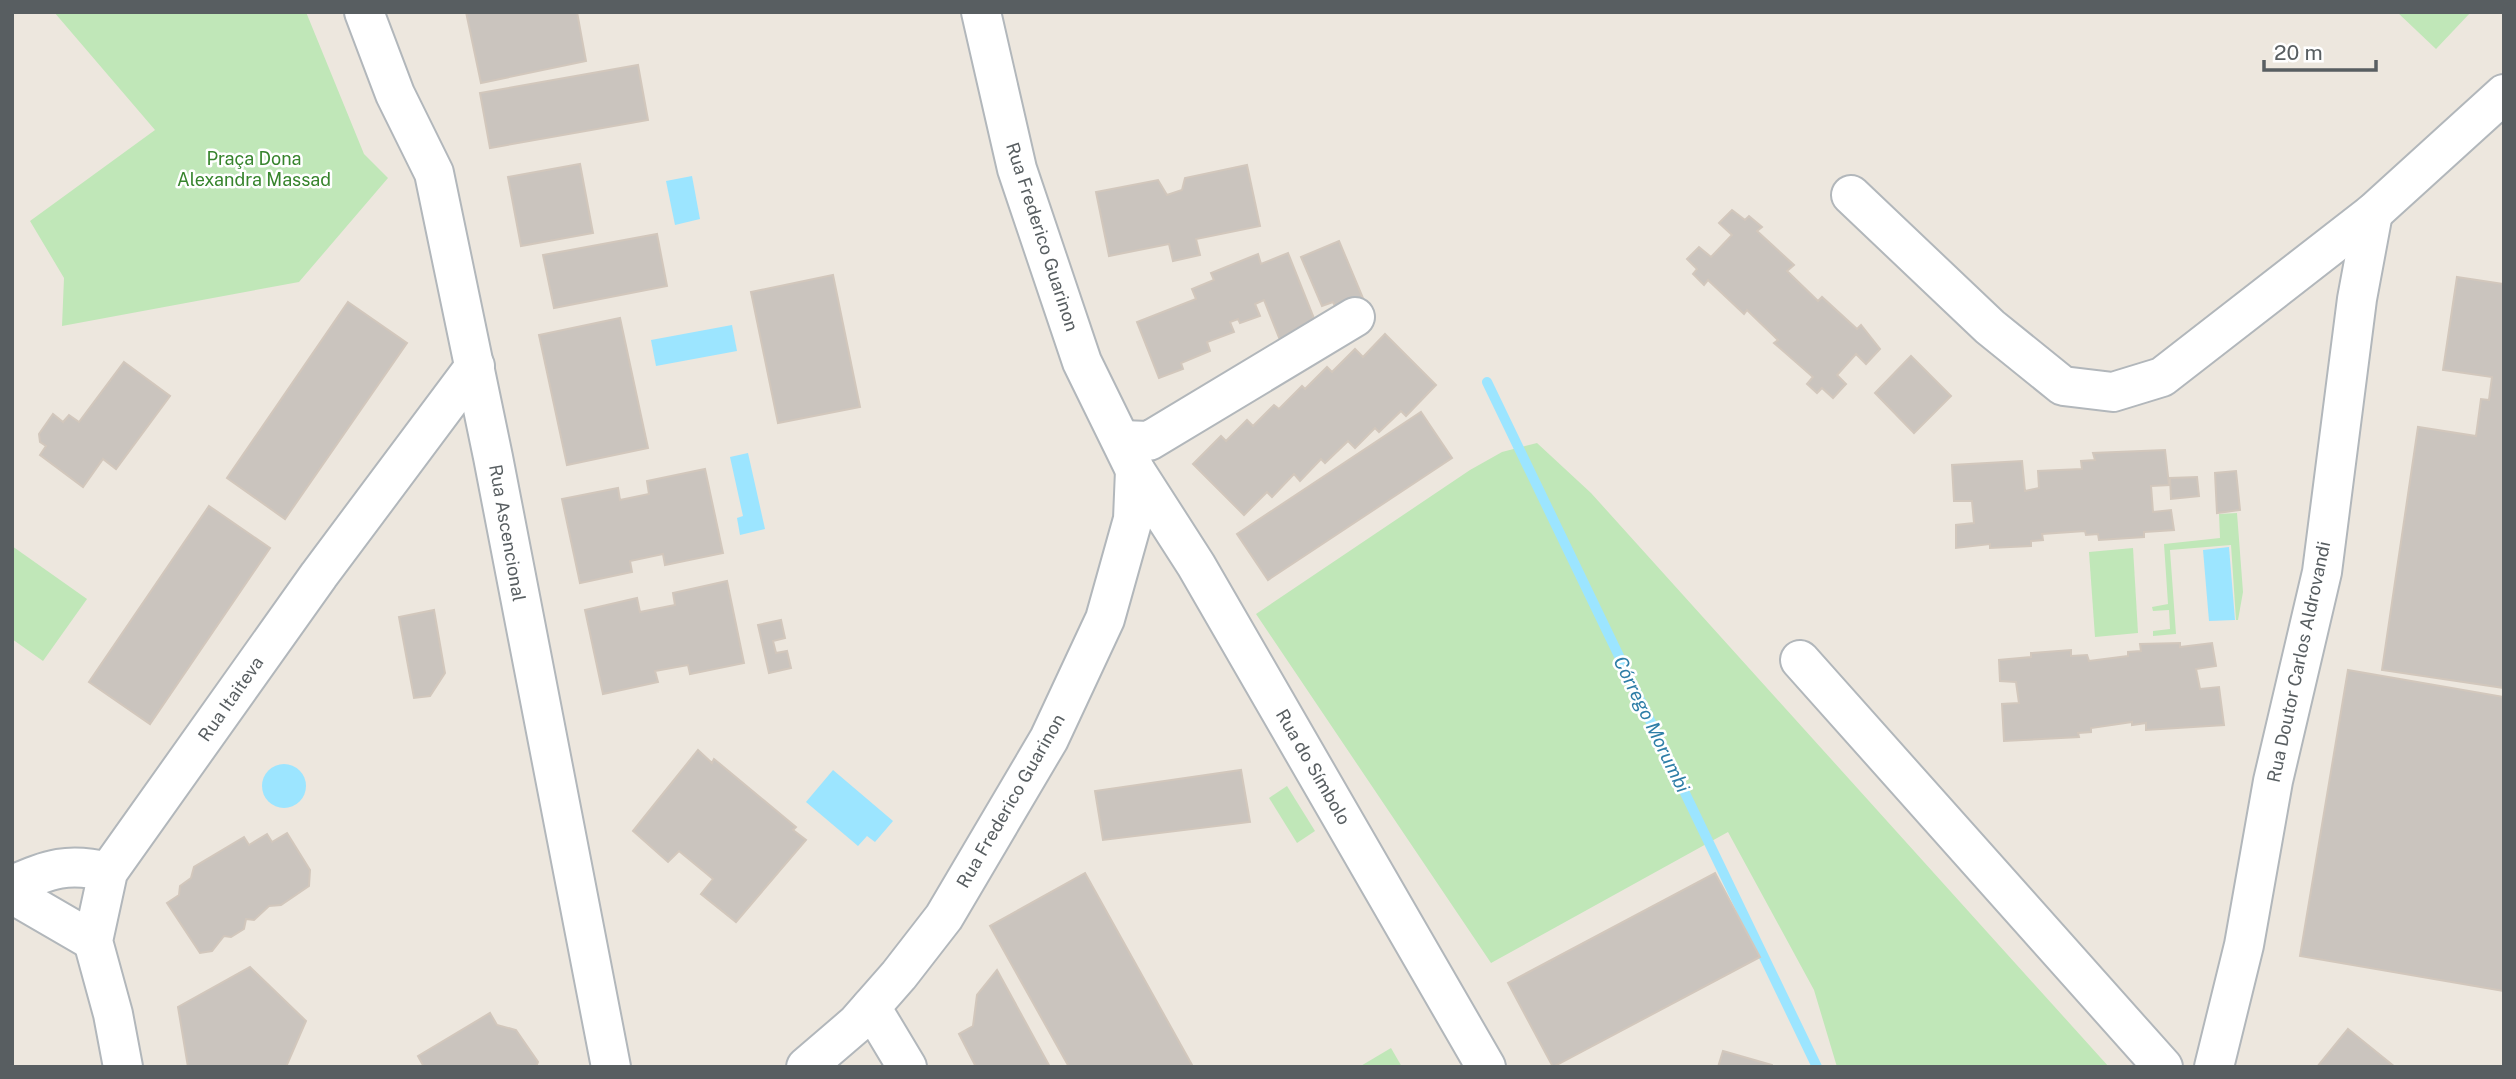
<svg xmlns="http://www.w3.org/2000/svg" width="2516" height="1079" viewBox="0 0 2516 1079" font-family="'Public Sans',sans-serif">
	<style>
		.green { fill: #c0e7b8 }
		.water { fill: #9ce5ff }
		.lines { fill: none; stroke-linecap: round; stroke-linejoin: round }
		.stream { stroke: #9ce5ff; stroke-width: 10 }
		.building { fill: #cac4be; stroke: #d2c7bc; stroke-width: 2 }
		.minor-casing { stroke: #b2b7bb; stroke-width: 42 }
		.minor { stroke: #fff; stroke-width: 38 }
		.labels { text-anchor: middle; stroke-width: 5; stroke-linejoin: round; paint-order: stroke }
		.park-label { font-size: 18px; fill: #37842d; stroke: #fff }
		.street-label { font-size: 18px; fill: #585e61; stroke: #fff }
		.water-label { font-size: 19px; font-style: italic; fill: #2e7ea7; stroke: #fff }
	</style>
	<rect width="100%" height="100%" fill="#ede7de"/>
	<g class="green">
		<polygon points="54,12 306,12 364,154 388,178 299,282 62,326 64,278 30,221 155,130"/>
		<polygon points="2397,12 2471,12 2436,49"/>
		<polygon points="1537,443 1591,493 2109,1067 1837,1067 1814,990 1728,832 1491,963 1256,614 1470,470 1502,452"/>
		<polygon points="2237,513 2243,592 2238,620 2236,620 2231,545 2170,550 2176,634 2153,636 2153,631 2170,629 2169,610 2153,611 2152,607 2168,604 2164,544 2220,538 2219,514"/>
		<polygon points="12,546 87,599 43,661 12,639"/>
		<polygon points="2133,548 2138,633 2095,637 2089,552"/>
		<polygon points="1287,786 1315,831 1297,843 1269,798"/>
		<polygon points="1391,1048 1402,1067 1359,1067"/>
	</g>
	<g class="water">
		<polygon points="692,176 700,219 675,225 666,181"/>
		<polygon points="732,325 737,351 656,366 651,340"/>
		<polygon points="748,453 765,529 740,535 737,518 743,516 730,457"/>
		<polygon points="2229,547 2235,620 2209,621 2203,550"/>
		<circle cx="284" cy="786" r="22"/>
		<polygon points="833,770 893,821 875,842 867,836 858,846 806,802"/>
	</g>
	<g class="lines">
		<polyline class="stream" points="1487,382 1817,1067"/>
	</g>
	<g class="building">
		<polygon points="466,12 577,12 586,61 481,83"/>
		<polygon points="638,65 648,120 490,148 480,93"/>
		<polygon points="580,164 593,233 521,246 508,177"/>
		<polygon points="1247,165 1260,226 1196,239 1200,255 1173,261 1169,244 1109,256 1096,192 1158,180 1167,195 1182,190 1185,178"/>
		<polygon points="1732,210 1745,220 1749,216 1762,227 1757,231 1794,265 1787,271 1818,301 1822,297 1857,329 1861,325 1880,349 1866,364 1856,354 1837,375 1846,384 1833,398 1822,388 1817,393 1807,384 1813,377 1774,343 1778,340 1747,310 1744,314 1708,280 1704,285 1693,274 1697,269 1687,259 1699,247 1711,257 1732,235 1719,223"/>
		<polygon points="657,234 667,286 554,308 543,255"/>
		<polygon points="1339,241 1365,303 1339,314 1333,302 1322,306 1301,257"/>
		<polygon points="1288,253 1317,326 1280,340 1264,300 1255,304 1260,316 1240,323 1238,319 1230,322 1234,332 1207,342 1210,351 1181,363 1183,369 1159,378 1137,322 1196,299 1192,289 1214,280 1211,273 1258,254 1261,264"/>
		<polygon points="833,275 860,407 778,423 751,292"/>
		<polygon points="2457,277 2504,284 2504,688 2382,670 2418,427 2476,436 2481,399 2489,400 2492,377 2443,370"/>
		<polygon points="348,302 407,343 285,519 227,478"/>
		<polygon points="620,318 648,448 567,465 539,335"/>
		<polygon points="1385,334 1436,385 1406,416 1401,411 1379,432 1375,428 1355,448 1348,441 1325,463 1321,459 1300,481 1294,474 1272,497 1267,492 1244,515 1193,464 1221,436 1226,441 1247,420 1253,426 1274,405 1279,409 1302,386 1305,389 1327,367 1332,372 1355,349 1363,357"/>
		<polygon points="1911,356 1951,396 1914,433 1875,393"/>
		<polygon points="124,362 170,396 116,469 103,459 83,487 40,455 46,446 40,442 39,434 53,414 63,422 69,415 79,422"/>
		<polygon points="1421,412 1452,458 1268,580 1237,534"/>
		<polygon points="2165,450 2169,485 2151,486 2153,512 2171,510 2174,530 2144,532 2144,537 2099,540 2098,534 2086,535 2085,531 2042,534 2043,540 2031,541 2031,546 1990,548 1990,544 1956,548 1956,525 1974,523 1972,501 1954,501 1952,465 2022,461 2025,491 2039,488 2038,471 2082,469 2081,461 2095,460 2093,453"/>
		<polygon points="705,469 723,553 665,565 663,554 630,561 632,572 580,583 562,499 618,488 620,500 649,494 647,481"/>
		<polygon points="2236,471 2240,510 2217,513 2215,473"/>
		<polygon points="2197,477 2199,496 2171,499 2170,478"/>
		<polygon points="209,506 270,548 150,724 89,682"/>
		<polygon points="727,581 744,663 690,674 688,665 655,671 658,682 603,694 585,610 637,598 640,612 675,605 673,593"/>
		<polygon points="434,610 445,673 430,696 414,698 399,617"/>
		<polygon points="781,620 785,638 773,641 776,653 787,651 791,668 769,673 758,625"/>
		<polygon points="2180,643 2180,647 2212,643 2216,666 2196,669 2200,689 2219,687 2224,725 2146,730 2146,723 2132,725 2132,722 2091,728 2091,732 2078,733 2079,737 2004,741 2002,704 2019,703 2016,682 2000,681 1999,660 2031,657 2031,653 2071,650 2071,656 2087,655 2089,661 2128,656 2128,652 2141,651 2140,644"/>
		<polygon points="2348,670 2504,697 2504,991 2300,956"/>
		<polygon points="698,750 712,763 714,759 796,827 793,830 806,840 736,922 701,894 713,879 679,851 668,862 633,831"/>
		<polygon points="1241,770 1250,822 1103,840 1095,791"/>
		<polygon points="287,833 310,870 309,886 281,905 269,906 254,920 246,919 244,929 231,937 224,936 212,951 200,953 167,903 179,895 180,886 191,878 194,867 244,837 249,845 267,834 272,842"/>
		<polygon points="1085,873 1192,1065 1189,1067 1069,1067 990,926"/>
		<polygon points="1715,873 1760,957 1553,1067 1508,983"/>
		<polygon points="250,967 306,1021 286,1067 188,1067 178,1007"/>
		<polygon points="997,970 1050,1067 976,1067 959,1034 973,1026 977,995"/>
		<polygon points="490,1013 497,1025 516,1030 538,1062 536,1067 424,1067 418,1056"/>
		<polygon points="2348,1029 2395,1067 2317,1067"/>
		<polygon points="1723,1051 1772,1065 1772,1067 1718,1067"/>
	</g>
	<g class="lines">
		<defs>
			<g id="minor">
				<polyline points="364,12 395,94 434,173 493,457 611,1067"/>
				<polyline points="981,12 1017,169 1082,362 1135,470 1196,565 1486,1067"/>
				<polyline points="1851,195 1990,327 2063,386 2113,392 2162,377 2373,213 2504,94"/>
				<polyline points="1121,440 1149,441 1355,317"/>
				<polyline points="1800,660 2163,1067"/>
				<path d="M 12,885 C 50,869 68,862 108,872"/>
				<polyline points="12,894 93,941"/>
				<polyline points="871,1007 907,1067"/>
				<polyline points="123,1067 113,1014 93,941 108,872 319,575 475,366"/>
				<polyline points="806,1067 856,1024 899,975 944,917 1049,739 1105,619 1133,519 1135,470"/>
				<polyline points="2214,1067 2244,945 2273,781 2322,572 2357,299 2373,213"/>
			</g>
		</defs>
		<use href="#minor" class="minor-casing"/>
		<use href="#minor" class="minor"/>
	</g>
	<g class="labels">
		<g class="park-label">
			<text x="254" y="165">Praça Dona<tspan x="254" dy="21">Alexandra Massad</tspan></text>
		</g>
		<g class="street-label">
			<text transform="translate(1042 237) rotate(72)" y="6">Rua Frederico Guarinon</text>
			<text transform="translate(507 533) rotate(80)" y="6">Rua Ascencional</text>
			<text transform="translate(2299 662) rotate(-78)" y="6">Rua Doutor Carlos Aldrovandi</text>
			<text transform="translate(231 699) rotate(-55)" y="6">Rua Itaiteva</text>
			<text transform="translate(1313 767) rotate(60)" y="6">Rua do Símbolo</text>
			<text transform="translate(1011 801) rotate(-60)" y="6">Rua Frederico Guarinon</text>
		</g>
		<g class="water-label">
			<text transform="translate(1652 724) rotate(64)" y="7">Córrego Morumbi</text>
		</g>
	</g>
	<rect width="2516" height="1079" fill="none" stroke="#585e61" stroke-width="28"/>
	<path d="M2264 60v10h112v-10" fill="none" stroke="#585e61" stroke-width="3.5"/>
	<text x="2274" y="60" font-size="21" fill="#585e61" stroke="#ffffff" stroke-width="5" paint-order="stroke">20 m</text>
</svg>
